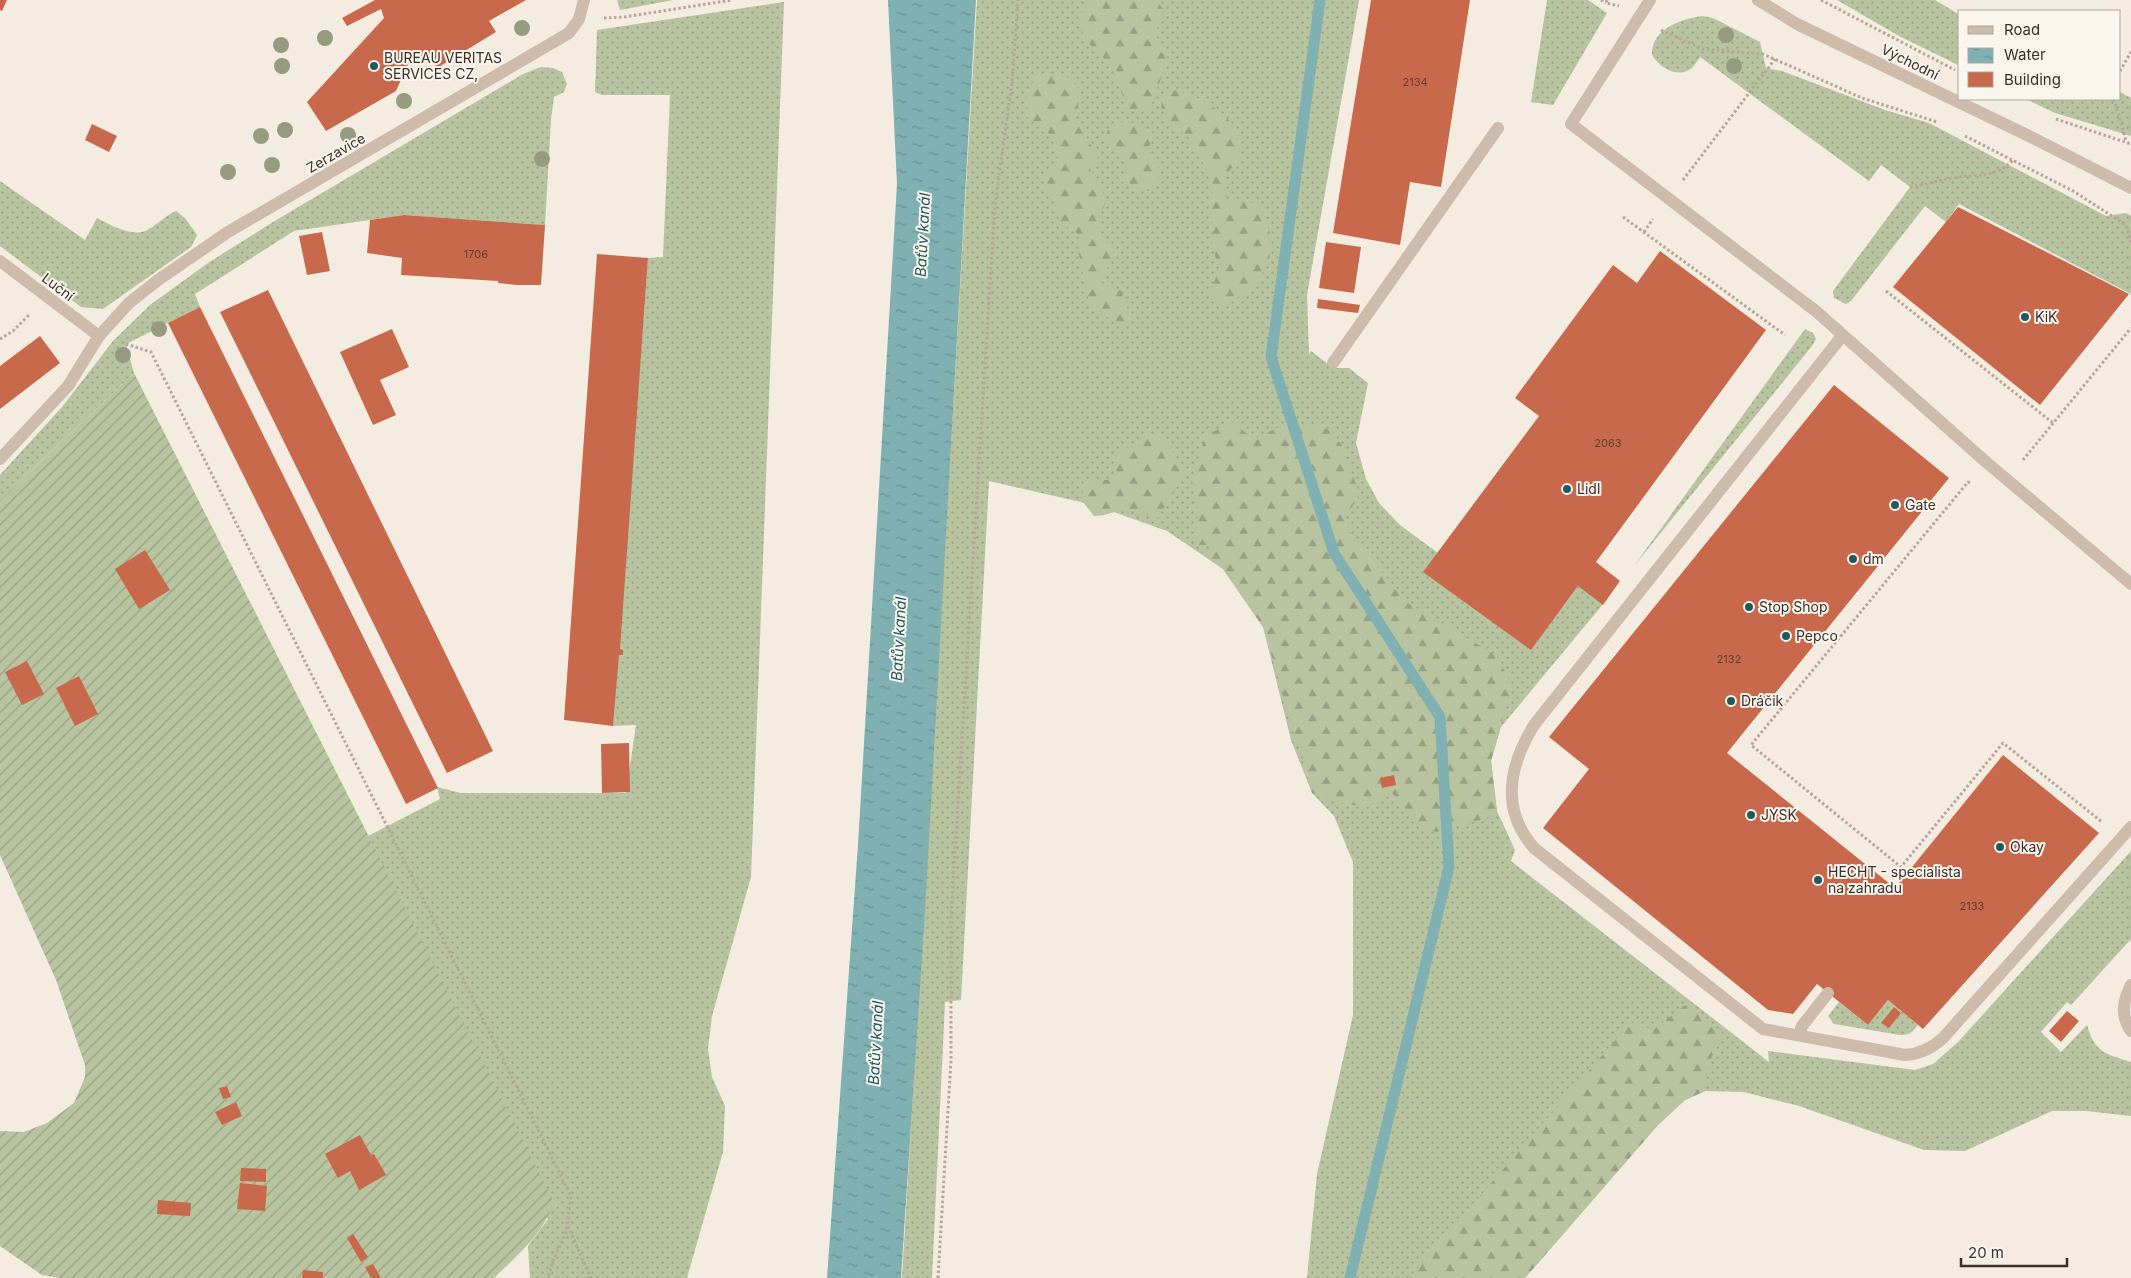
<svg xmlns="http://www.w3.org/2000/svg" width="2131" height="1278" viewBox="0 0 2131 1278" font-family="Inter,sans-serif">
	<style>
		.grass { fill: url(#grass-dots) }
		.forest { fill: url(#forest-firs) }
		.garden { fill: url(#garden-furrows) }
		.water { fill: url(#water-ripples) }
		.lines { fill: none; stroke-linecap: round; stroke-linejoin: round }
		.stream { stroke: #7fb0b2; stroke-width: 11 }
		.building { fill: #c8694b }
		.path { stroke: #b9a596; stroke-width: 3; stroke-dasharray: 2.5 2.5; stroke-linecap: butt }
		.minor { stroke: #cdbbac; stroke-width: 12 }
		.tree { fill: #969b7f }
		.poi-dot { fill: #1f5a5e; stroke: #fbf5ee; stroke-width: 2 }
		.labels { text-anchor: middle; stroke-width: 4; stroke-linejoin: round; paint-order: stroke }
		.number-label { font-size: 11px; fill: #5e3e33 }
		.poi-label { font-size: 14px; fill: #3b302b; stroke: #fbf5ee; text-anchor: start }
		.street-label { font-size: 14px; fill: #3b302b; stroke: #fbf5ee }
		.water-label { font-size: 15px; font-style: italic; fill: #1f5a5e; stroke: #fbf5ee }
	</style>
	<defs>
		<pattern id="grass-dots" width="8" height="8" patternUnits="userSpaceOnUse" patternTransform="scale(1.25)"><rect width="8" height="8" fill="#b8c4a0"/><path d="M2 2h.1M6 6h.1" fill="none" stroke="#97a083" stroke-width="1.8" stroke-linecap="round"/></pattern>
		<pattern id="forest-firs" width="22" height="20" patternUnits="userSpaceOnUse" patternTransform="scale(1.25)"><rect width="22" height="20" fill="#b8c4a0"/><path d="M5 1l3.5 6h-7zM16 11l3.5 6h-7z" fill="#97a083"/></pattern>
		<pattern id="garden-furrows" width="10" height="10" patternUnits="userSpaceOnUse" patternTransform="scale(1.25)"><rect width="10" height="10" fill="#b8c4a0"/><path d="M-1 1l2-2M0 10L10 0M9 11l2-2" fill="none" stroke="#97a083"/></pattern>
		<pattern id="water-ripples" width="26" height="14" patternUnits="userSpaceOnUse" patternTransform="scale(1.25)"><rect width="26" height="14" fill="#7fb0b2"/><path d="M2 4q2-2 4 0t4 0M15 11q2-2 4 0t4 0" fill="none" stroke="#699091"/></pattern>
	</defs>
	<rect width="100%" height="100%" fill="#f4ebe1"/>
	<g class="grass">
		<polygon points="617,0 673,0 620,10"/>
		<path d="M 977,0 L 1359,0 L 1307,295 L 1309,354 L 1311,351 L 1333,368 L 1349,368 L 1368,383 L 1356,443 L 1366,479 L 1379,503 L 1400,525 L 1438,553 L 1531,649 L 1579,585 L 1604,603 L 1501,727 L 1491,761 L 1497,811 L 1515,850 L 1511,861 L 1769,1062 L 1768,1051 L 1915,1070 L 1933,1064 L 1958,1042 L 2131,851 L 2131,939 L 2071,1005 L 2067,1002 L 2041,1032 L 2061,1052 L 2087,1025 C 2095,1053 2106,1054 2131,1062 L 2131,1116 L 2087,1111 L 2052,1111 L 1965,1151 L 1924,1150 L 1799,1106 L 1744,1092 L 1705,1091 L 1685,1100 L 1658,1125 L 1525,1278 L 1307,1278 L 1317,1174 L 1353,1015 L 1353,862 L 1334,816 L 1312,793 L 1291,740 L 1263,627 L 1223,569 L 1167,531 L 1094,505 L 989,481 L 961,1000 L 945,1002 L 932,1278 L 902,1278 Z"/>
		<polygon points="1547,0 1588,0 1607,13 1553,105 1531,102"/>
		<polygon points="1837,0 1935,0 1960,15 1960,66 1899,36"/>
		<polygon points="784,2 751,877 712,1016 708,1049 712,1077 725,1106 723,1152 687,1278 530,1278 528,1246 548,1219 368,836 440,799 437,787 461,793 626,793 636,725 613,726 648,258 663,257 670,95 602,95 595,92 597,30"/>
		<path d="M 1702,16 L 1713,18 L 1760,42 L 1766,68 L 1782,71 L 1885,110 L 1929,123 L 2106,216 L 2126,213 L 2131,216 L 2131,294 L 1959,204 L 1946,222 L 1925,206 L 1851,301 L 1846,304 L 1834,298 L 1833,291 L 1910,187 L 1881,165 L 1869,181 L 1700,57 C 1698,60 1695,64 1693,67 C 1679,80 1660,68 1652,55 C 1651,29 1681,19 1702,16 Z"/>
		<polygon points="541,67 553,68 562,72 567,84 564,92 554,97 551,119 545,225 404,215 294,231 195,294 200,307 126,344 134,373 0,500 0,475 62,407 113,341 150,305 208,263 273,222 523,74"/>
		<polygon points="2120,92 2131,98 2131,136 2055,113 2026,99 2120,99"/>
		<path d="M 0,181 L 85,240 L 97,218 C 111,225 134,239 149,229 C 159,223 165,216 176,211 L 185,218 L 197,235 L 191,247 L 103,309 L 81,307 L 0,246 Z"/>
		<polygon points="1805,329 1813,333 1816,339 1812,346 1634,566"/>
		<path d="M 1888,1000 L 1918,1025 C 1912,1033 1909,1035 1900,1035 L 1834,1024 L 1828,1016 L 1839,1002 L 1868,1025 Z"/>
	</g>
	<g class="forest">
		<polygon points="1086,0 1156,0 1164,10 1155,34 1168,59 1149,111 1128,111 1113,68 1090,44 1078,26"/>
		<path d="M 1036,74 C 1076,76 1084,76 1076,119 L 1098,158 L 1089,168 L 1098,180 L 1106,201 L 1101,213 L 1102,224 L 1096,230 L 1108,240 L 1114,250 L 1101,285 L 1122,291 C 1123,304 1131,311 1132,324 L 1122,328 L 1089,303 L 1078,249 L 1081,236 L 1060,222 L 1054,200 L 1046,188 L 1042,174 L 1057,169 L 1058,151 L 1045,127 L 1027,117 L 1027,96 Z"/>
		<path d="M 1174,90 C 1197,95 1231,113 1240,137 C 1242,144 1240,154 1239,161 L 1226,174 L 1227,200 L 1259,203 C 1264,216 1273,234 1271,248 C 1268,275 1246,297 1222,305 L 1210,294 L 1219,267 L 1212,246 L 1212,187 L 1205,166 L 1187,135 L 1172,127 L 1161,107 L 1164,98 Z"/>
		<path d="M 1123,122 C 1136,122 1146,125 1155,136 L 1147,150 L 1158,160 L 1158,180 L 1149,191 L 1129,187 L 1122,181 L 1125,164 L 1124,155 L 1111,149 L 1104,141 L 1108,130 Z"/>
		<path d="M 1232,422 L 1254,439 L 1285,424 L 1319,426 L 1332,431 L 1341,444 L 1357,487 L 1358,499 L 1345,516 L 1350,532 L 1406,602 L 1496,655 L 1512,685 L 1491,761 L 1497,811 L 1493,816 L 1436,832 L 1420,826 L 1392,793 C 1361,814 1344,804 1312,793 L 1263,627 L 1223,569 L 1201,553 L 1220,545 L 1196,545 L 1198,509 L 1191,484 L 1205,436 Z"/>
		<path d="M 1155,435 L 1166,439 C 1171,452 1180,461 1184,474 L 1158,518 C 1145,515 1132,508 1118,511 C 1109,513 1105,516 1094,516 L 1083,502 L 1082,483 L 1094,479 L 1107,480 L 1115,472 L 1113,457 L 1141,438 Z"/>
		<polygon points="1685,1005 1724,1034 1709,1062 1705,1091 1685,1100 1658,1125 1525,1278 1409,1278 1631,1022 1653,1030"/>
	</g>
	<path class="garden" d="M 134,373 L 554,1202 C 543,1234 518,1255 494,1278 L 60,1278 L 42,1275 L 0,1246 L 0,1131 L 24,1132 L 47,1123 L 74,1103 L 85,1077 L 85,1065 L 56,980 L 0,855 L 0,500 Z"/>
	<polygon class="water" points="888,0 976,0 925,911 901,1278 827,1278 858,845 897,184"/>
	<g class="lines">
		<polyline class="stream" points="1320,0 1271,357 1334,553 1440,717 1449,867 1350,1278"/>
	</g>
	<g class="building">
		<polygon points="0,0 7,0 2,11 0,10"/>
		<polygon points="375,0 526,0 489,21 496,32 437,68 428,53 408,64 396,91 326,131 307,102 384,18 381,9 347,26 342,18"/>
		<polygon points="1371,0 1470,0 1441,187 1410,182 1400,245 1333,233"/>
		<polygon points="92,124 117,136 109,152 85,140"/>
		<polygon points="1958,207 2129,294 2040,405 1893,287"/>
		<polygon points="404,215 545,225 541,285 516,285 498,283 498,281 401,275 402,258 367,253 370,220"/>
		<polygon points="322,232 330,271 307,275 299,236"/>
		<polygon points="1326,242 1361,247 1354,293 1319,288"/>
		<polygon points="1660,251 1766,330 1596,562 1620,581 1603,605 1578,586 1531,650 1423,572 1539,416 1515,398 1613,265 1637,283"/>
		<polygon points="597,254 648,258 620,649 623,650 623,655 619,655 613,726 564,720"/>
		<polygon points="268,290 493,751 447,773 220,312"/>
		<polygon points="1318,299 1360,305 1358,313 1317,308"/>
		<polygon points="200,307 438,788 406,804 168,323"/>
		<polygon points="392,329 409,367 380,380 396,415 373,425 340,352"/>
		<polygon points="40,336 60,363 0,409 0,366"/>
		<polygon points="1834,385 1949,478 1727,753 1895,888 2003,755 2099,833 1923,1029 1888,1000 1868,1025 1817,984 1793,1014 1768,1010 1543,828 1589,769 1549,737"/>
		<polygon points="145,550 170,590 139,609 115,569"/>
		<polygon points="27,661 44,694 22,705 5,672"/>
		<polygon points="79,676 98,714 75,726 56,688"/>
		<polygon points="629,743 630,792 602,793 601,744"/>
		<polygon points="1394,775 1396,785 1382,788 1380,778"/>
		<polygon points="1894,1007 1901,1013 1889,1028 1881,1023"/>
		<polygon points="2067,1011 2079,1021 2061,1042 2049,1031"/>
		<polygon points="227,1086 231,1097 223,1099 219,1088"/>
		<polygon points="236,1102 242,1116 222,1125 215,1112"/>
		<polygon points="360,1135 371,1155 374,1154 386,1175 359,1190 350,1171 338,1178 325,1154"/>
		<polygon points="241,1168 266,1169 266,1182 240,1181"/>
		<polygon points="240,1183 267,1186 265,1211 237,1209"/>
		<polygon points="158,1200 191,1203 190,1216 157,1214"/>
		<polygon points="353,1234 368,1257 361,1262 347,1238"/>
		<polygon points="373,1264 381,1278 371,1278 365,1267"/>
		<polygon points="303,1270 323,1272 323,1278 302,1278"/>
	</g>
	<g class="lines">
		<g class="path">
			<polyline points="1601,0 1606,3"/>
			<polyline points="1607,0 1606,3 1619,6"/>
			<polyline points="1821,0 1955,70"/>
			<polyline points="604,18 624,17 732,0"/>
			<polyline points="1661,30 1703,49 1763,54 1862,98 1937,122"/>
			<polyline points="2120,71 2131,52"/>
			<polyline points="2114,99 2126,141"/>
			<polyline points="2056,119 2131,144"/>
			<polyline points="1965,136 2073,191 2126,225 2131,242"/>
			<polyline points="1683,180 1775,59"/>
			<path d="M 1910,187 C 1925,185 1938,180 1952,178 C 1976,174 1995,179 2013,160"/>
			<polyline points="1623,217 1785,335"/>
			<polyline points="1644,232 1653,219"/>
			<polyline points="1886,291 2053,423"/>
			<polyline points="0,339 13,331 30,314"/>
			<polyline points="126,344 151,352 571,1196 566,1233 553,1260 548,1278"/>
			<polyline points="2023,460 2131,328"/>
			<polyline points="1970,483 1968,482 1751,745 1901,867 2003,743 2102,822"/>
			<polyline points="568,1226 591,1278"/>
			<polyline points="938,1278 951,1060 951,916 995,204 1012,83 1018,0"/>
		</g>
		<g class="minor">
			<polyline points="1650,0 1571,124 1817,312 1986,462 2131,584"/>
			<polyline points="1758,0 1797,24 2029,136 2131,188"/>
			<polyline points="0,261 99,336"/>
			<path d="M 1842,336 L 1534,725 C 1509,766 1500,809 1534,848 L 1763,1029 L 1905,1055 C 1920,1054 1932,1048 1943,1038 L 2131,827"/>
			<polyline points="1333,363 1498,128"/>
			<polyline points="0,459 68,386 99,336 129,303 158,280 228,232 569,33 579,19 584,0"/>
			<path d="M 2131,985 C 2123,1001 2120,1015 2131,1031"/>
			<polyline points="1799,1035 1802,1026 1828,993"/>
		</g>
	</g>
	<g class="tree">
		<circle cx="522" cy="28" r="8"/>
		<circle cx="1726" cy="35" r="8"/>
		<circle cx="325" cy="38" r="8"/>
		<circle cx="281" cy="45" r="8"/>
		<circle cx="282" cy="66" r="8"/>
		<circle cx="1734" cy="66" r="8"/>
		<circle cx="404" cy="101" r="8"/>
		<circle cx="285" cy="130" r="8"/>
		<circle cx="348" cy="135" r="8"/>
		<circle cx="261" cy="136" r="8"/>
		<circle cx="542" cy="159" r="8"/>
		<circle cx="272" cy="165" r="8"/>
		<circle cx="228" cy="172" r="8"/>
		<circle cx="159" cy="329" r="8"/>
		<circle cx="123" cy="355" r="8"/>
	</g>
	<g class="poi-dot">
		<circle cx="374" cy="66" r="5"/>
		<circle cx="2025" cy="317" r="5"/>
		<circle cx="1567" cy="489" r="5"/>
		<circle cx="1895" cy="505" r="5"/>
		<circle cx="1853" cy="559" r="5"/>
		<circle cx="1749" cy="607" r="5"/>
		<circle cx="1786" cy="636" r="5"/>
		<circle cx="1731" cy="701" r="5"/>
		<circle cx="1751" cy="815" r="5"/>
		<circle cx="2000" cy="847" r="5"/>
		<circle cx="1818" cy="880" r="5"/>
	</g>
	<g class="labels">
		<g class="number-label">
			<text x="1415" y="86">2134</text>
			<text x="476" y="258">1706</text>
			<text x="1608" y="447">2063</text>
			<text x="1729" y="663">2132</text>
			<text x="1972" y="910">2133</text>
		</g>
		<g class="poi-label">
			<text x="384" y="63">BUREAU VERITAS<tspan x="384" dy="16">SERVICES CZ,</tspan></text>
			<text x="2035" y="322">KiK</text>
			<text x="1577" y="494">Lidl</text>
			<text x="1905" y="510">Gate</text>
			<text x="1863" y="564">dm</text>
			<text x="1759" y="612">Stop Shop</text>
			<text x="1796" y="641">Pepco</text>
			<text x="1741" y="706">Dráčik</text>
			<text x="1761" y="820">JYSK</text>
			<text x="2010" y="852">Okay</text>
			<text x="1828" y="877">HECHT - specialista<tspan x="1828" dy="16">na zahradu</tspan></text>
		</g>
		<g class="street-label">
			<text transform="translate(1910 62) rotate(26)" y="5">Východní</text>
			<text transform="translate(336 153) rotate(-30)" y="5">Zerzavice</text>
			<text transform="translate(58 287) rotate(37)" y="5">Luční</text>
		</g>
		<g class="water-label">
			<text transform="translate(923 235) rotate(-87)" y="5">Baťův kanál</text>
			<text transform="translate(899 639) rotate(-87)" y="5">Baťův kanál</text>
			<text transform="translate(876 1043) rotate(-87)" y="5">Baťův kanál</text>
		</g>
	</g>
	<rect x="1958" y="10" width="162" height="90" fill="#fbf5ee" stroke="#aea6a0"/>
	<rect x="1968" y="26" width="25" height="8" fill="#cdbbac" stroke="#aea6a0"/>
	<text x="2004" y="35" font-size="15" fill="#3b302b">Road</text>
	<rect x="1968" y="48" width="25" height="15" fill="url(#water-ripples)" stroke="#aea6a0"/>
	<text x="2004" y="60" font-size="15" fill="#3b302b">Water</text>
	<rect x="1968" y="72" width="25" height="15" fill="#c8694b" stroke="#aea6a0"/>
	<text x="2004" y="85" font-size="15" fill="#3b302b">Building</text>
	<path d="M1961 1258v8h106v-8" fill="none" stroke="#3b302b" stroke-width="2.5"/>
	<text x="1968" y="1258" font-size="15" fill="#3b302b" stroke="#fbf5ee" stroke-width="4" paint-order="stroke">20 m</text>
</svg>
